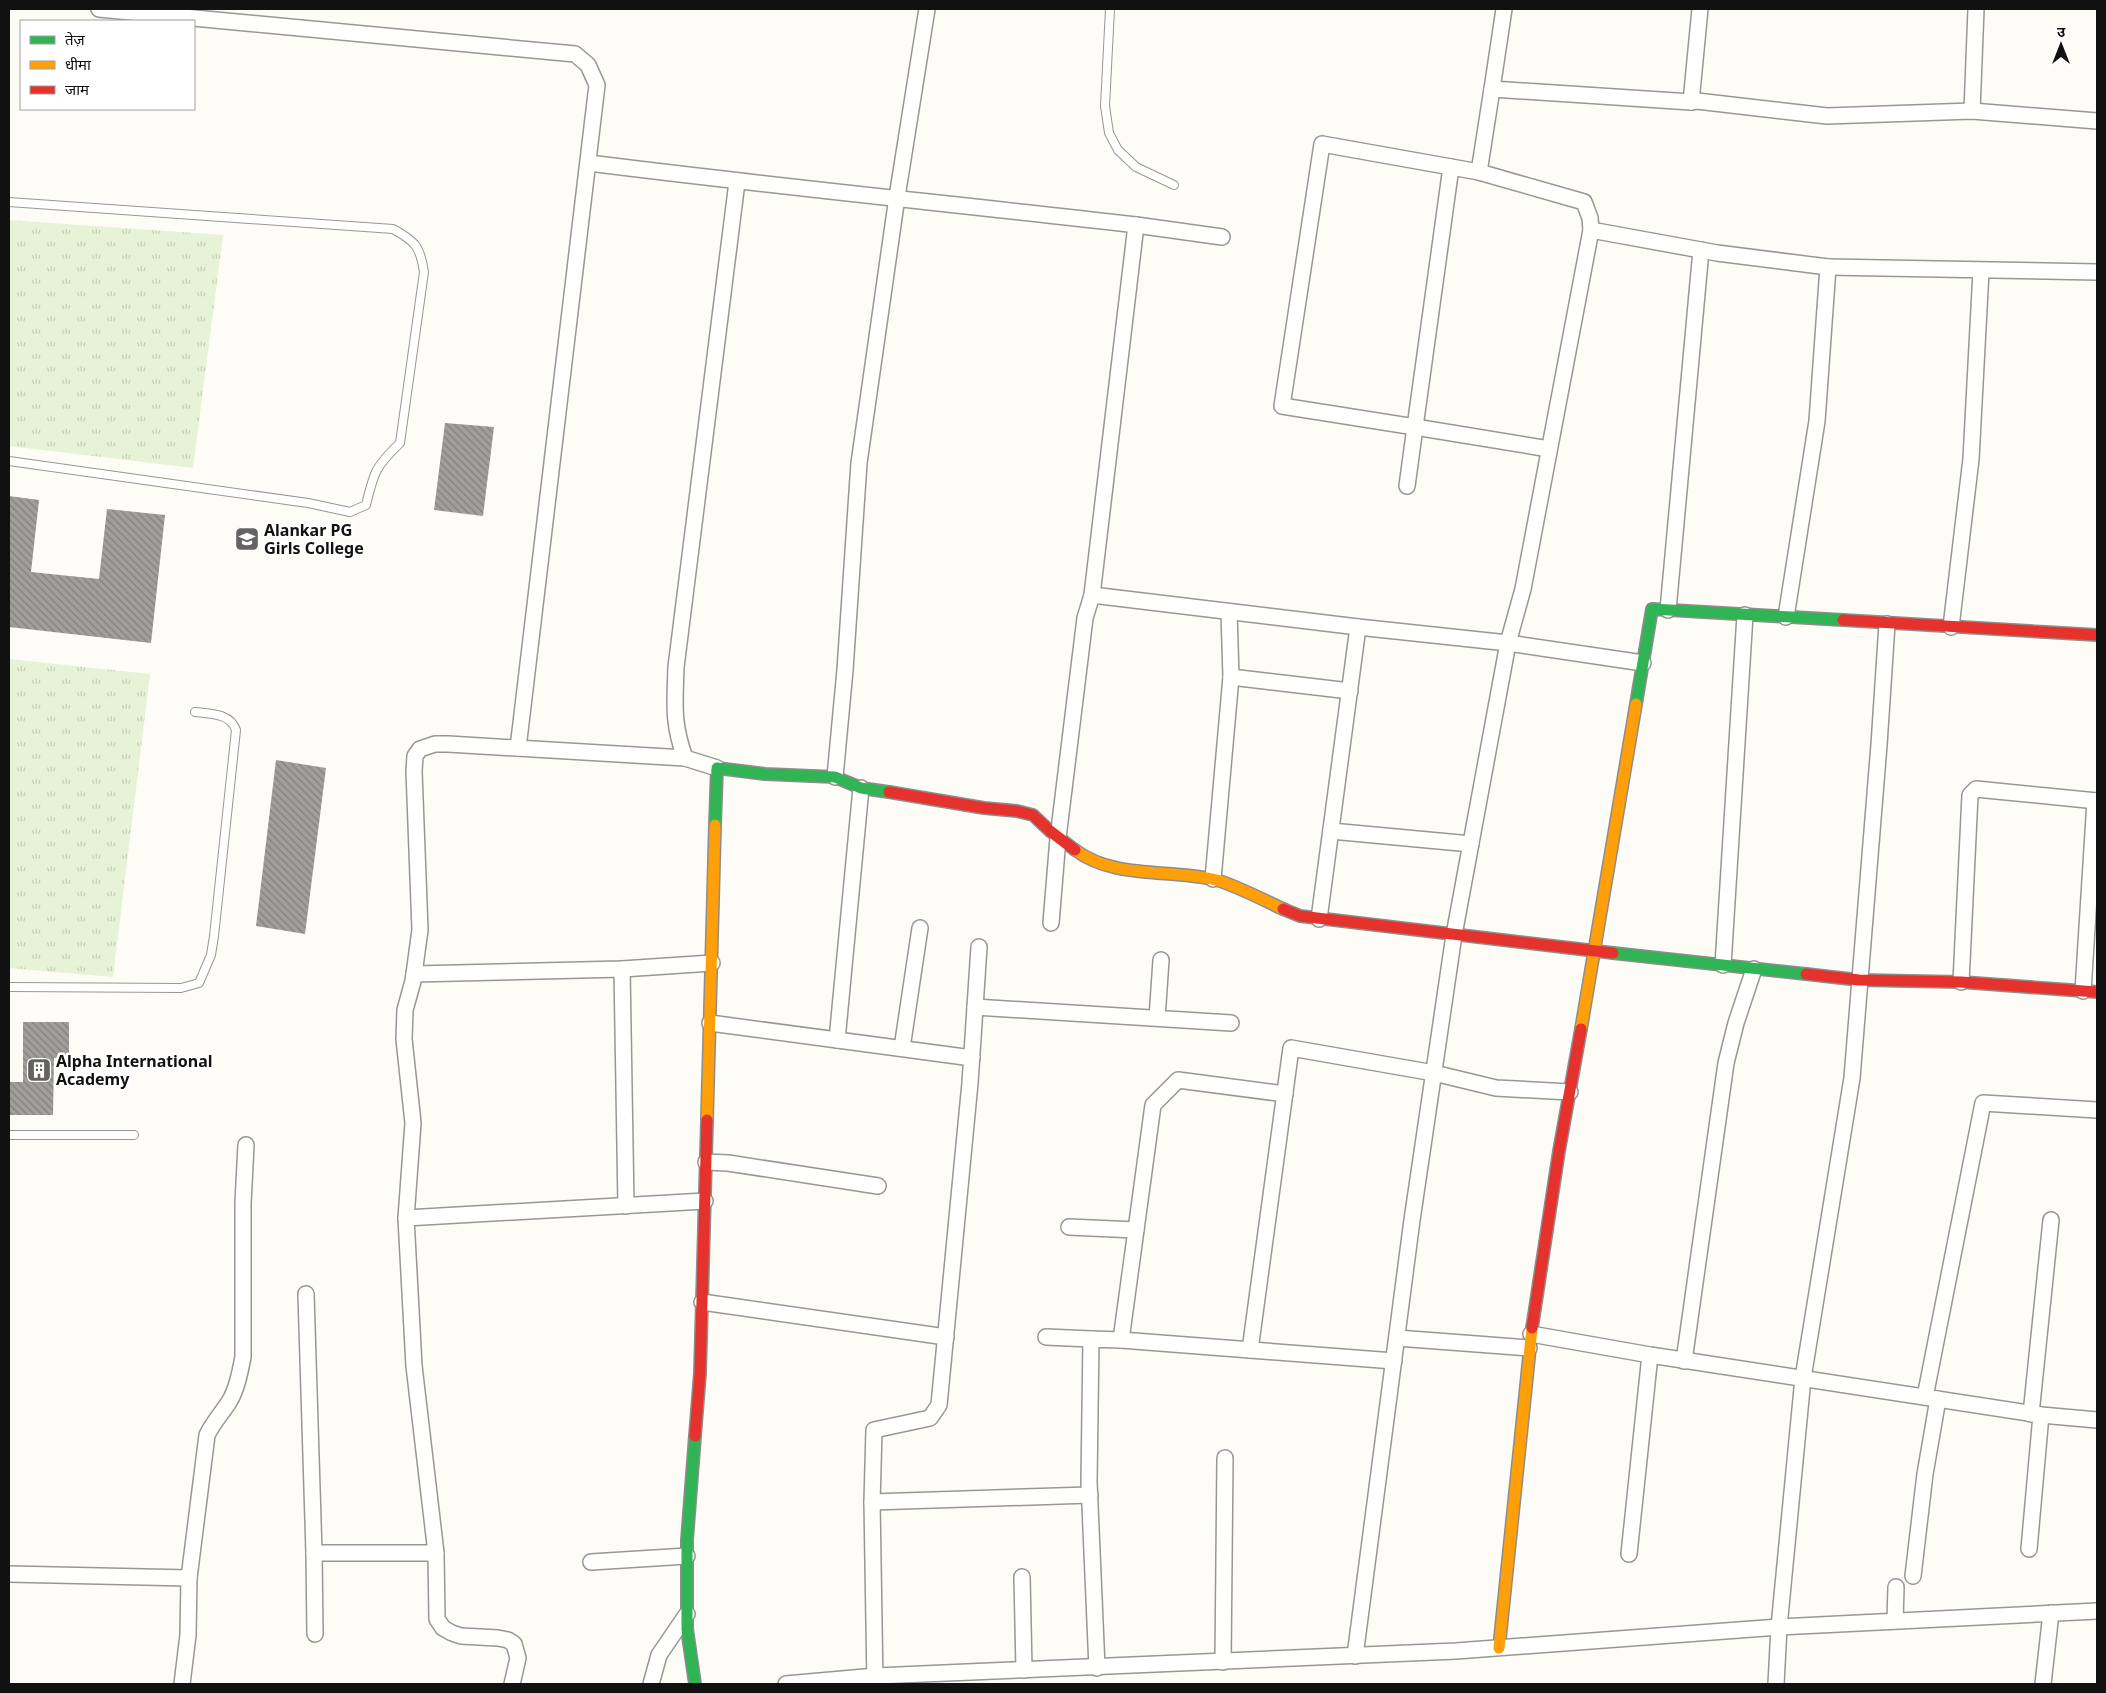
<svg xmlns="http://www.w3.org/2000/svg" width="2106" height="1693" viewBox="0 0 2106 1693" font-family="Georgia,'Noto Sans Devanagari',serif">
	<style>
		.grass { fill: url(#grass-tufts) }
		.building { fill: url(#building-back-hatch) }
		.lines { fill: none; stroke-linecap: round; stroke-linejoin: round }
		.lane-casing { stroke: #979795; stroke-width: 10 }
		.street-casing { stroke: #979795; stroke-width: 18 }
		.fast-casing { stroke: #8e8d8b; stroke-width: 14 }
		.slow-casing { stroke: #8e8d8b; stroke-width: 14 }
		.jam-casing { stroke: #8e8d8b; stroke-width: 14 }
		.lane { stroke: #fffffe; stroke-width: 8 }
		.street { stroke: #fffffe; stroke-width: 15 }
		.fast { stroke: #30b455; stroke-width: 11 }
		.slow { stroke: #ff9f0a; stroke-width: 11 }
		.jam { stroke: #e5322d; stroke-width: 11 }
		.labels { text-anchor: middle; stroke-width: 5; stroke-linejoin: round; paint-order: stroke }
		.poi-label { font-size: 16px; font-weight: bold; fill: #111; stroke: #fff; text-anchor: start }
	</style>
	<defs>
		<pattern id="grass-tufts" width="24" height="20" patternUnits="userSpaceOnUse" patternTransform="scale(1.25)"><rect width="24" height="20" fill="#e7f3d7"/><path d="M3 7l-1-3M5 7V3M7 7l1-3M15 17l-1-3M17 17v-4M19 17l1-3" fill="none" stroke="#c5cfb8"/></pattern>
		<pattern id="building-back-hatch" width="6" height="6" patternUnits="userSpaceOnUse" patternTransform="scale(1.25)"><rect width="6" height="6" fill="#a19f9c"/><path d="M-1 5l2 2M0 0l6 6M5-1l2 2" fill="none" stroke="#82807e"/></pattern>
	</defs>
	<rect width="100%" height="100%" fill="#fdfcf7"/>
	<g class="grass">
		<polygon points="9,220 223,235 193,468 9,446"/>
		<polygon points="9,659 150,674 113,977 9,968"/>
	</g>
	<g class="building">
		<polygon points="445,423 494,427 483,516 434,510"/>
		<polygon points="9,496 39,500 31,572 99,579 107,509 165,515 151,643 9,627"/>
		<polygon points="276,760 326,768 305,934 256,926"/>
		<polygon points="23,1022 69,1022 69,1058 54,1058 53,1115 9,1115 9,1082 23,1082"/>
	</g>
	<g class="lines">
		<defs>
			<g id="lane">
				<polyline points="1110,9 1105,106 1109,133 1118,150 1136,167 1174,185"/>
				<path d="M 9,202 L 393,229 C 415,241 420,246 424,272 L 400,443 C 375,467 374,472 366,505 L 350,512 L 308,503 L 9,461"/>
				<path d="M 9,987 L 181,988 L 199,983 L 211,955 L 214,936 L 236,730 C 230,713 211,714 195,712"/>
				<polyline points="9,1135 134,1135"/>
			</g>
			<g id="street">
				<polyline points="99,9 575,54 588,65 597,85 518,748"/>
				<polyline points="1504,9 1492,89 1691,102 1697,101 1827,116 1972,111 2097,121"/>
				<polyline points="1492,89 1479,172 1584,202 1590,218 1591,230 1717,253 1828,267 1817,421 1786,617"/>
				<polyline points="1691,102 1700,9"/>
				<polyline points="1972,111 1976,9"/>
				<path d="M 589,163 C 771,186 954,204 1136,225 L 1092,595"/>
				<polyline points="1451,167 1415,427 1549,449"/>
				<polyline points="1136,225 1222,237"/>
				<polyline points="1828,267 2097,272"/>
				<polyline points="1407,486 1415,427 1282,406 1322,144 1479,172"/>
				<polyline points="1668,610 1701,250"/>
				<polyline points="1951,627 1971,459 1981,271"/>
				<polyline points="1231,677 1350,691"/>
				<path d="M 717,768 L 685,758 C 672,722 675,703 676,667 L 737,182"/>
				<polyline points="835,777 845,670 859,463 897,197 927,9"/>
				<polyline points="1331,831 1471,844"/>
				<polyline points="1213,879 1231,677 1229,612"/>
				<polyline points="1319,919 1358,627"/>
				<polyline points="1051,923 1058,838 1085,618 1092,595 1358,627 1508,643 1643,663"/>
				<polyline points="1723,965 1745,615"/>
				<polyline points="622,969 626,1206"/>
				<polyline points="414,974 622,969 712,963"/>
				<polyline points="1961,982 1970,795 1976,789 2097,801"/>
				<polyline points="2083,991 2095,801"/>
				<polyline points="975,1007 1231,1023"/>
				<polyline points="1157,1018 1161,960"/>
				<polyline points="710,1023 972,1058"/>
				<polyline points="837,1040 861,788"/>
				<polyline points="902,1048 920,928"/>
				<polyline points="1285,1094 1178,1080 1153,1105 1121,1340 1394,1361"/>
				<polyline points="706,1162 728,1163 878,1186"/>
				<polyline points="406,1218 705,1201"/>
				<polyline points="1069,1227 1136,1230"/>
				<polyline points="306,1294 314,1553 436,1553"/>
				<polyline points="702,1302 946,1337"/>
				<polyline points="1531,1334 1650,1355 2041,1415 2097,1420"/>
				<polyline points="1046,1337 1091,1339"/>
				<polyline points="1397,1338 1529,1348"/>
				<polyline points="1250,1350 1291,1048 1434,1073 1496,1088 1570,1092"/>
				<polyline points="1684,1361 1726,1063 1736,1023 1754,969"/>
				<polyline points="1925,1397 1983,1103 2097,1110"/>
				<polyline points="2031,1414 2051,1220"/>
				<polyline points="872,1502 1090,1495"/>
				<polyline points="2029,1549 2041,1415"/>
				<polyline points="314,1553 315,1634"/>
				<polyline points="1629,1554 1650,1355"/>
				<polyline points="591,1562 687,1556"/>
				<polyline points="9,1574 189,1578"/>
				<polyline points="1913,1576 1925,1474 1938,1399"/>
				<polyline points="1022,1577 1024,1670"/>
				<polyline points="1895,1621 1896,1587"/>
				<polyline points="1355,1656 1412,1220 1454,935 1508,643 1523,589 1591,230"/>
				<polyline points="1223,1662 1225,1458"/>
				<polyline points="1097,1668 1089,1482 1091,1339 1121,1340"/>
				<path d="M 182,1684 L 188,1635 L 189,1578 L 207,1435 C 213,1423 221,1414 229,1402 C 237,1389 240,1372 243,1357 L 243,1203 L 246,1145"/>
				<polyline points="512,1684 518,1658 514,1644 508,1640 498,1638 461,1636 452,1633 443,1628 437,1619 436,1553 414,1366 406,1218 413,1123 404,1039 405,1010 413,981 420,930 414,771 415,756 420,749 435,744 448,744 685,758"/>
				<polyline points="651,1684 659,1655 687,1614"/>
				<polyline points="786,1684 876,1676 1456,1651 1779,1627 2097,1611"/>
				<polyline points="875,1684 872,1502 874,1430 930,1418 939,1405 970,1083 979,947"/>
				<polyline points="1776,1684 1779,1627 1803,1378 1852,1078 1879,745 1887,624"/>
				<polyline points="2043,1684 2051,1613"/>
			</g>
			<g id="fast">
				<polyline points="1636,704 1652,609 1843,620"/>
				<polyline points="715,825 717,768 765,774 835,777 861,788 889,792"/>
				<polyline points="1613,953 1806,974"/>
				<polyline points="695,1684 687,1629 687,1540 695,1436"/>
			</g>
			<g id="slow">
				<path d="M 1075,850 C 1114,879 1168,869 1212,879 C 1232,883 1263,900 1283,909"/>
				<polyline points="1581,1029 1636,704"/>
				<polyline points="707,1120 715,825"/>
				<polyline points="1499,1648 1532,1328"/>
			</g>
			<g id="jam">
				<polyline points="1843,620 2097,635"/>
				<polyline points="889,792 984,808 1017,811 1033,815 1050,831 1075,850"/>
				<polyline points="1283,909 1300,916 1613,953"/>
				<polyline points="1806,974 1859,980 1961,982 2097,992"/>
				<polyline points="1532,1328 1559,1151 1581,1029"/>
				<polyline points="695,1436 700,1373 707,1120"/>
			</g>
		</defs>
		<use href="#lane" class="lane-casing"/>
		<use href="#street" class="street-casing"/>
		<use href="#fast" class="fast-casing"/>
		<use href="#slow" class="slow-casing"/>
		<use href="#jam" class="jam-casing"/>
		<use href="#lane" class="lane"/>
		<use href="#street" class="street"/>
		<use href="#fast" class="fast"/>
		<use href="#slow" class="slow"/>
		<use href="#jam" class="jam"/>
	</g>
	<defs>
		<symbol id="university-square" viewBox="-11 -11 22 22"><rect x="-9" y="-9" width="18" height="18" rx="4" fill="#646362" stroke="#fff"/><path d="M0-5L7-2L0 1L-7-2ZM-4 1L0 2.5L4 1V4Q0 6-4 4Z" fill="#fff"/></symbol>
		<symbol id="building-square" viewBox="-11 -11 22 22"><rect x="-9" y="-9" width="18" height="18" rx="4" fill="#646362" stroke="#fff"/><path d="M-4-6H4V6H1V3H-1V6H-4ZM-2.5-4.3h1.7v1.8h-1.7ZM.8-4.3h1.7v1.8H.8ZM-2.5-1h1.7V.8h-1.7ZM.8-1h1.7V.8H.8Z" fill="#fff"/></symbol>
	</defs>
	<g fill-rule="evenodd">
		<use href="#university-square" x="233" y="525" width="28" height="28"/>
		<use href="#building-square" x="25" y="1056" width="28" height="28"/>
	</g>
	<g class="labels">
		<g class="poi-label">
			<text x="264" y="536">Alankar PG<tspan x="264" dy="18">Girls College</tspan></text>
			<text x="56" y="1067">Alpha International<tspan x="56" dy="18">Academy</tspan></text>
		</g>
	</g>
	<rect width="2106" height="1693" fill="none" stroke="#111111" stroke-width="20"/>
	<rect x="20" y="20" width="175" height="90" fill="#ffffff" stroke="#a0a0a0"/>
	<rect x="30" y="36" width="25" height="8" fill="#30b455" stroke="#a0a0a0"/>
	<text x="65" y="45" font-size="15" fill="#111111">तेज़</text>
	<rect x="30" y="61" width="25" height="8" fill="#ff9f0a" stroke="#a0a0a0"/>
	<text x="65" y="70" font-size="15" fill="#111111">धीमा</text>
	<rect x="30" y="86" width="25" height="8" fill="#e5322d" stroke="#a0a0a0"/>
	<text x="65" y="95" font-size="15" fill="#111111">जाम</text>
	<g transform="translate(2061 45)" stroke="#ffffff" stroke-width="4" paint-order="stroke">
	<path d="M0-4L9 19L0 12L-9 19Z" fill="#111111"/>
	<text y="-8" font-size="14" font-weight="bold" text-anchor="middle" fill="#111111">उ</text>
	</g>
</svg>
